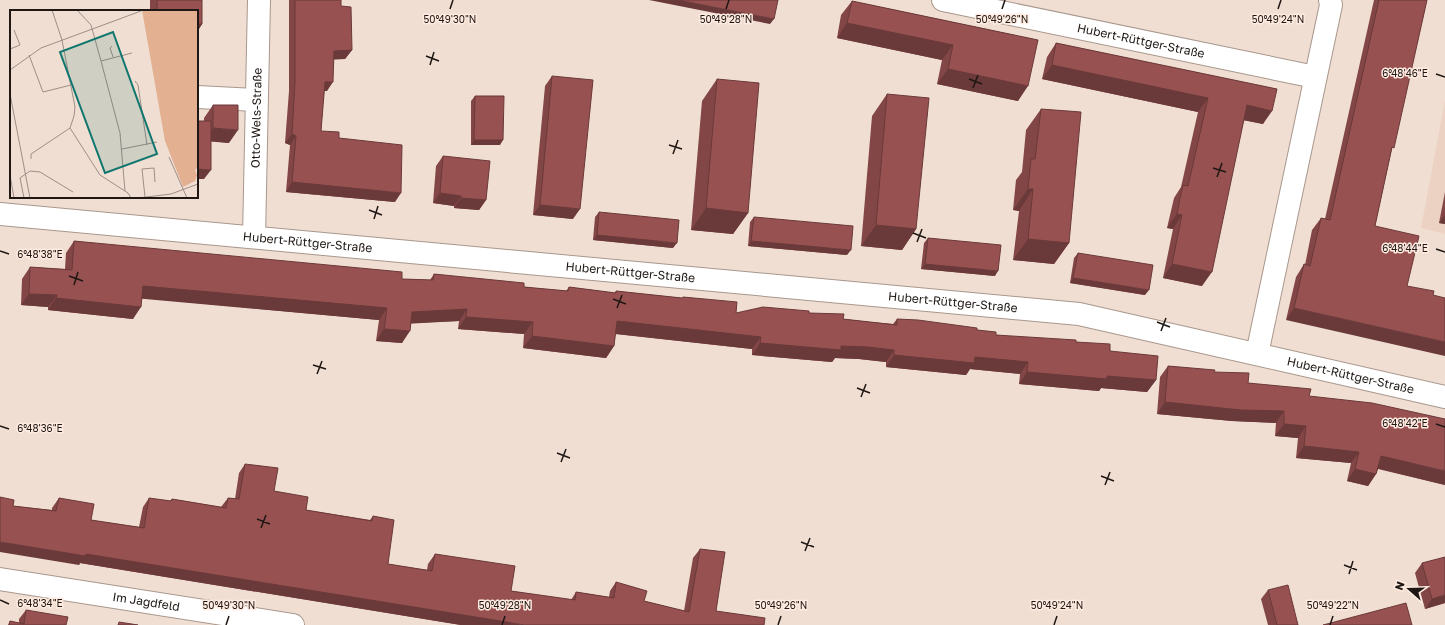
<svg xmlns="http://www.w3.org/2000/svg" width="1445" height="625" viewBox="0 0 1445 625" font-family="'Golos Text',sans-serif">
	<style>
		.built { fill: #ecd2c2 }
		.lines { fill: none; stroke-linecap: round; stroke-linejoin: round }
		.minor-casing { stroke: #a8978c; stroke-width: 24 }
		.minor { stroke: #fff; stroke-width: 22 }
		.wall { fill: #834646 }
		.shaded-wall { fill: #6a3939 }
		.building { fill: #985151; stroke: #6a3939 }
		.ticks { fill: none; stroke: #1e1713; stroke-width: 1.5 }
		.labels { text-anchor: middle; stroke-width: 3; stroke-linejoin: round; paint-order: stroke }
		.street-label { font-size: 12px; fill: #1e1713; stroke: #ffebe0 }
		.inset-road { fill: none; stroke: #9d8e86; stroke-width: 1 }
		.view { fill: #0f766e; fill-opacity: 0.15; stroke: #0f766e; stroke-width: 2 }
		.inset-edge { fill: none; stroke: #1e1713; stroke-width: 2 }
		.ticks-label { font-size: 10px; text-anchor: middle; fill: #1e1713; stroke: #ffebe0; stroke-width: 3; stroke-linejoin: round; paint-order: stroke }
	</style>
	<rect width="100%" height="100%" fill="#f1ded3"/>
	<polygon class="built" points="1445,100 1445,234 1421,228"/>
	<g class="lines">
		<defs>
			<g id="minor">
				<path id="s1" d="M 943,0 L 1315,77"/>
				<polyline points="197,97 256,100"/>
				<path id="s2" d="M 0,214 L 1079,314 L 1445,397"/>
				<path id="s3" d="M 254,237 L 259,0"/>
				<polyline points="1257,354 1321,52 1331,5 1330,0"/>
				<path id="s4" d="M 0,579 L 293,625"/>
			</g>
		</defs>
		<use href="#minor" class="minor-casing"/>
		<use href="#minor" class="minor"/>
	</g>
	<g class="wall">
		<polygon points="150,0 202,0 202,24 197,32 197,11 150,11"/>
		<polygon points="289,0 341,0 341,6 352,50 345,59 333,59 327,91 324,91 321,131 339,138 395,202 286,192 290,145 285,143 289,91"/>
		<polygon points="1374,0 1427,0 1391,153 1375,226 1286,320 1296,277 1304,264 1305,265 1312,230 1321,218 1325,219"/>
		<polygon points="852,1 1038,40 1018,101 937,84 942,60 837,38 841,15"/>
		<polygon points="1056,43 1277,89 1263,124 1244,120 1202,286 1163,278 1173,229 1167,228 1174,198 1181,187 1198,112 1042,79 1047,57"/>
		<polygon points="552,76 573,219 533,215 545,86"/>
		<polygon points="717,79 748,213 733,234 691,230 702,101"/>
		<polygon points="887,94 916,229 902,250 861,246 872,116"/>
		<polygon points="475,96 500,145 471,145 471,101"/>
		<polygon points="213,105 229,143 211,141 204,179 197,179 197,121 204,121 204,118"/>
		<polygon points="1041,109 1069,243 1054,264 1013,260 1019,211 1013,210 1016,180 1022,172 1026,130"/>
		<polygon points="443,156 486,200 479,210 454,208 454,206 433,203 436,166"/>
		<polygon points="1445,192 1445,224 1439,223"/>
		<polygon points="599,212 673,248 593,240 595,217"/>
		<polygon points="754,217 847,255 748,246 750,222"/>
		<polygon points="928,238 995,276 921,269 924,243"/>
		<polygon points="74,241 402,279 430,280 434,274 524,287 566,291 569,287 615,293 616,291 682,298 683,297 736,313 809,313 843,319 870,322 893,324 897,319 977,330 996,335 1076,342 1110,351 1156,380 1147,392 1101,388 1099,391 1019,384 1020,374 970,369 966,375 886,367 886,362 859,359 835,358 832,362 752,355 752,349 615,334 614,346 606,358 523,348 524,334 458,329 459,321 411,323 402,343 376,341 379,320 142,298 133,319 48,310 48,307 21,305 22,279 30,267 65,269 66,253"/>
		<polygon points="1078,253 1145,295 1070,283 1074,258"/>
		<polygon points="1168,366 1214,372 1248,383 1309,396 1445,485 1378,469 1376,474 1368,486 1347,481 1351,463 1296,458 1298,438 1275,436 1276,423 1232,421 1157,414 1160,377"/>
		<polygon points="245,464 274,491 306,510 370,520 373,516 388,564 427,570 428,564 435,554 511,591 571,600 576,592 609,597 610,591 616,582 644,601 684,611 693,558 700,549 716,611 461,625 80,563 79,565 13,506 52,510 52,508 59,498 91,520 139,527 143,507 149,498 170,501 172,499 221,507 228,498 235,499 239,473"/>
		<polygon points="1422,563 1445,603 1425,609 1415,573"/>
		<polygon points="1268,590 1298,625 1268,625 1261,599"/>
		<polygon points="26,610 66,625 8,625 10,621 19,623 19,619"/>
	</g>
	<g class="shaded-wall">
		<polygon points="649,0 678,0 774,19 770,24"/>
		<polygon points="847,23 953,45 942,60 837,38"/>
		<polygon points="197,24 202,24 197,32"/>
		<polygon points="352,50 345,59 327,60 334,51"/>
		<polygon points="1052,65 1208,98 1198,112 1042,79"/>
		<polygon points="948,69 1028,86 1018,101 937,84"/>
		<polygon points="325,82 333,82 327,91 319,91"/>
		<polygon points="1247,105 1272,111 1263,124 1237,119"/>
		<polygon points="213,128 238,130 229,143 204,141"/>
		<polygon points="292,134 296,136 290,145 285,143"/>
		<polygon points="474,140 503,140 500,145 471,145"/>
		<polygon points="197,169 211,170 204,179 197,179"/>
		<polygon points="292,182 401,193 395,202 286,192"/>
		<polygon points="1028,189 1033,189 1019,211 1013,210"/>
		<polygon points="440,193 461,196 454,206 433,203"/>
		<polygon points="461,198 486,200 479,210 454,208"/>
		<polygon points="540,205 580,209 573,219 533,215"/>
		<polygon points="706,208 748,213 733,234 691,230"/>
		<polygon points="1177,214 1182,215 1173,229 1167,228"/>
		<polygon points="1445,215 1445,224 1439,223"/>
		<polygon points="876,225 916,229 902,250 861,246"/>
		<polygon points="597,235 677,243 673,248 593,240"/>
		<polygon points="1028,239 1069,243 1054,264 1013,260"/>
		<polygon points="751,241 851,250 847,255 748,246"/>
		<polygon points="925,264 998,271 995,276 921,269"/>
		<polygon points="1172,264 1212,272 1202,286 1163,278"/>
		<polygon points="1073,278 1149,290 1145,295 1070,283"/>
		<polygon points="143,286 387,308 379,320 134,298"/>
		<polygon points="29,294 57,295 48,307 21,305"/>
		<polygon points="56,298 141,307 133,319 48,310"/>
		<polygon points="1294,308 1445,342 1445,356 1286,320"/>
		<polygon points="467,309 459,321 404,324 412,312"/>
		<polygon points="466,317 533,322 524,334 458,329"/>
		<polygon points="617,321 761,337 752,349 608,333"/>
		<polygon points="384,329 410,331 402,343 376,341"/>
		<polygon points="532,336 614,346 606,358 523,348"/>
		<polygon points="760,343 868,347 894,350 886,362 859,359 835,358 832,362 752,355"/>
		<polygon points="894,355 975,357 1028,362 1020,374 970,369 966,375 886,367"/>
		<polygon points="1027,372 1107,376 1156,380 1147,392 1101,388 1099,391 1019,384"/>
		<polygon points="1165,402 1284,411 1276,423 1232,421 1157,414"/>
		<polygon points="1284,424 1306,426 1298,438 1275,436"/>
		<polygon points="1304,446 1359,452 1351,463 1296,458"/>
		<polygon points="1381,456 1445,471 1445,485 1372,467"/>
		<polygon points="1355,469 1376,474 1368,486 1347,481"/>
		<polygon points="0,542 86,554 525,625 461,625 80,563 79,565 0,552"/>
		<polygon points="1445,595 1445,603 1425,609 1432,599"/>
	</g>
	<g class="building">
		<polygon points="157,0 202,0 202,24 197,24 197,11 157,11"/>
		<polygon points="295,0 341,0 341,6 351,7 352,50 334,51 333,82 325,82 321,131 339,132 339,138 402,145 401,193 292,182 296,136 292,134 295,82"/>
		<polygon points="678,0 778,0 774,19"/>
		<polygon points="1379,0 1427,0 1394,148 1392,147 1375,226 1419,236 1407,286 1434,291 1433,295 1445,298 1445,342 1294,308 1304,264 1310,266 1321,218 1330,220"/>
		<polygon points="852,1 1038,40 1028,86 948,69 953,45 847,23"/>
		<polygon points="1056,43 1277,89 1272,111 1247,105 1212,272 1172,264 1182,215 1177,214 1180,198 1183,185 1188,186 1208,98 1052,65"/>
		<polygon points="552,76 593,80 580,209 540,205"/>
		<polygon points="717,79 759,83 748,213 706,208"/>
		<polygon points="887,94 929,98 916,229 876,225"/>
		<polygon points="475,96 504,96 503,140 474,140"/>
		<polygon points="213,105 238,105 238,130 213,128"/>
		<polygon points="1041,109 1081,112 1069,243 1028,239 1033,189 1028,189 1031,159 1035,159"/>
		<polygon points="197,121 211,121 211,170 197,169"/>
		<polygon points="443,156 490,161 486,200 461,198 461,196 440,193"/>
		<polygon points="599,212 679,220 677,243 597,235"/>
		<polygon points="754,217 853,226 851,250 751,241"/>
		<polygon points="928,238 1001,245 998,271 925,264"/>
		<polygon points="74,241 402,272 402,279 433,280 434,274 524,283 524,287 568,291 569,287 616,293 616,291 682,298 683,297 737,302 736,313 763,307 809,311 809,313 844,314 843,319 897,325 897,319 918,320 977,328 977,330 996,332 996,335 1076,340 1076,342 1110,344 1110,351 1158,356 1156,380 1107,376 1107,379 1027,372 1028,362 975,357 974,363 894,355 894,350 868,347 841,346 841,350 760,343 761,337 617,321 614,346 532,336 533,322 466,317 467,309 412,312 410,331 384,329 387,308 143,286 141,307 56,298 57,295 29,294 30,267 72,270"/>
		<polygon points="1078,253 1153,265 1149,290 1073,278"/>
		<polygon points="1168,366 1215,370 1214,372 1249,373 1248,383 1311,389 1309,396 1372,403 1445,419 1445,471 1381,456 1376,474 1355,469 1359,452 1304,446 1306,426 1284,424 1284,411 1241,410 1165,402"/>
		<polygon points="245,464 278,468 274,491 308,497 306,510 372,521 373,516 394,520 388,564 432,571 435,554 515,566 511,591 575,600 576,592 614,598 616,582 647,591 644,601 689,612 700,549 725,552 716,611 765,618 764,625 525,625 86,554 85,556 0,542 0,497 14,500 13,506 56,511 59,498 94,504 91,520 144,528 149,498 171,501 172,499 226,508 228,498 239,499"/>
		<polygon points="1445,557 1445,595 1432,599 1422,563"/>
		<polygon points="1288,585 1298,625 1277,625 1268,590"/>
		<polygon points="1406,603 1412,625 1323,625"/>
		<polygon points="26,610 68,617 66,625 9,625 10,621 24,624"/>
		<polygon points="119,622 138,625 118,625"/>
	</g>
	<path class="ticks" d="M 450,9 L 453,0M 726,9 L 729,0M 1002,9 L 1005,0M 1278,9 L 1281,0M 426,56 L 439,61M 430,65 L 434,52M 1436,74 L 1445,77M 969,79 L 982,84M 973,88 L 978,75M 669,145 L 682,149M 673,154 L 678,140M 1213,168 L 1226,172M 1217,177 L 1222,163M 369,210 L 382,215M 374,219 L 378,206M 913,233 L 926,238M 917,242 L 922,229M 1436,249 L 1445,252M 0,251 L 9,254M 69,276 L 83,281M 74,285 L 78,272M 613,299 L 626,304M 617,308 L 622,295M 1157,322 L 1170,327M 1161,331 L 1166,318M 313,365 L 326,369M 317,374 L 322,361M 857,388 L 870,393M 861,397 L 866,384M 1436,424 L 1445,427M 0,426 L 9,429M 557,453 L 570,458M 561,462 L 566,449M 1101,476 L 1114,481M 1105,485 L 1110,472M 257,519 L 270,524M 261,528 L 266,515M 801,542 L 814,547M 805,551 L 810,538M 1344,565 L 1357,570M 1349,574 L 1353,561M 0,600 L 9,604M 226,625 L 229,616M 502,625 L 505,616M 778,625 L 781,616M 1054,625 L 1057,616M 1330,625 L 1333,616"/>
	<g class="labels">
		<g class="street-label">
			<text dy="4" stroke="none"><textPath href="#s1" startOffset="202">Hubert-Rüttger-Straße</textPath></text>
			<text dy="4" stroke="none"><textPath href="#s3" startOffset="119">Otto-Wels-Straße</textPath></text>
			<text dy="4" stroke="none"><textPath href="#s2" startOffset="309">Hubert-Rüttger-Straße</textPath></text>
			<text dy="4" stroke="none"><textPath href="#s2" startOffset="633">Hubert-Rüttger-Straße</textPath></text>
			<text dy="4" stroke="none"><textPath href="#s2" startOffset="957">Hubert-Rüttger-Straße</textPath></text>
			<text dy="4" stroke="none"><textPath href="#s2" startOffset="1362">Hubert-Rüttger-Straße</textPath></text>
			<text dy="4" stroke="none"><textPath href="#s4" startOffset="148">Im Jagdfeld</textPath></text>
		</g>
	</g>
	<g transform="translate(10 10)">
		<rect width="188" height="188" fill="#f1ded3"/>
		<path d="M 132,0 L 188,0 L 188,157 L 185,160 L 187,165 L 185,171 L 173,177 L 155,131 Z" fill="#e3b091"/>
		<path class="inset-road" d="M 67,0 L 81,15 L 91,51 L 110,123 L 115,181M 102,36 L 100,38 L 103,47M 0,39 L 10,35 L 4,20M 19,45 L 33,82 L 61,75M 91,51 L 122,43M 0,60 L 31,38 L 131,1M 125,71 L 128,75 L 137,135M 0,84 L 20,188M 60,118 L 90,165 L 118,183 L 121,188M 112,139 L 147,132M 159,147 L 177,188M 21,149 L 21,144 L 60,118 L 64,106 L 65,97 L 52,30 L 42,0M 0,165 L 4,188M 135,187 L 132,159 L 144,158 L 145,172M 14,188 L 10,168 L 20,161 L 30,162 L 63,182M 128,188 L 161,184 L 188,174"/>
		<path class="view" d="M 103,22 L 147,144 L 95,163 L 50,42 Z"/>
		<rect width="188" height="188" class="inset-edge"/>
	</g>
	<g class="ticks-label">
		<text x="450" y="23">50°49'30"N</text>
		<text x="726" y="23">50°49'28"N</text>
		<text x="1002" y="23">50°49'26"N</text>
		<text x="1278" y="23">50°49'24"N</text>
		<text x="1405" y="77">6°48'46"E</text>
		<text x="1405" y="252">6°48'44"E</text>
		<text x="40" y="258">6°48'38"E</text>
		<text x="1405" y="427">6°48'42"E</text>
		<text x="40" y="432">6°48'36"E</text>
		<text x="40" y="607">6°48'34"E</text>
		<text x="229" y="609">50°49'30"N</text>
		<text x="505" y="609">50°49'28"N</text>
		<text x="781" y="609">50°49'26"N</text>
		<text x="1057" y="609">50°49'24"N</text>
		<text x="1333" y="609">50°49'22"N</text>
	</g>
	<g transform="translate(1409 589) rotate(290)" stroke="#ffebe0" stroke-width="3" paint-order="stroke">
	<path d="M0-3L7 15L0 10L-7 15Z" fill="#1e1713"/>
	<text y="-6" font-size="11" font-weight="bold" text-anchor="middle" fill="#1e1713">N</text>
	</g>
</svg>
